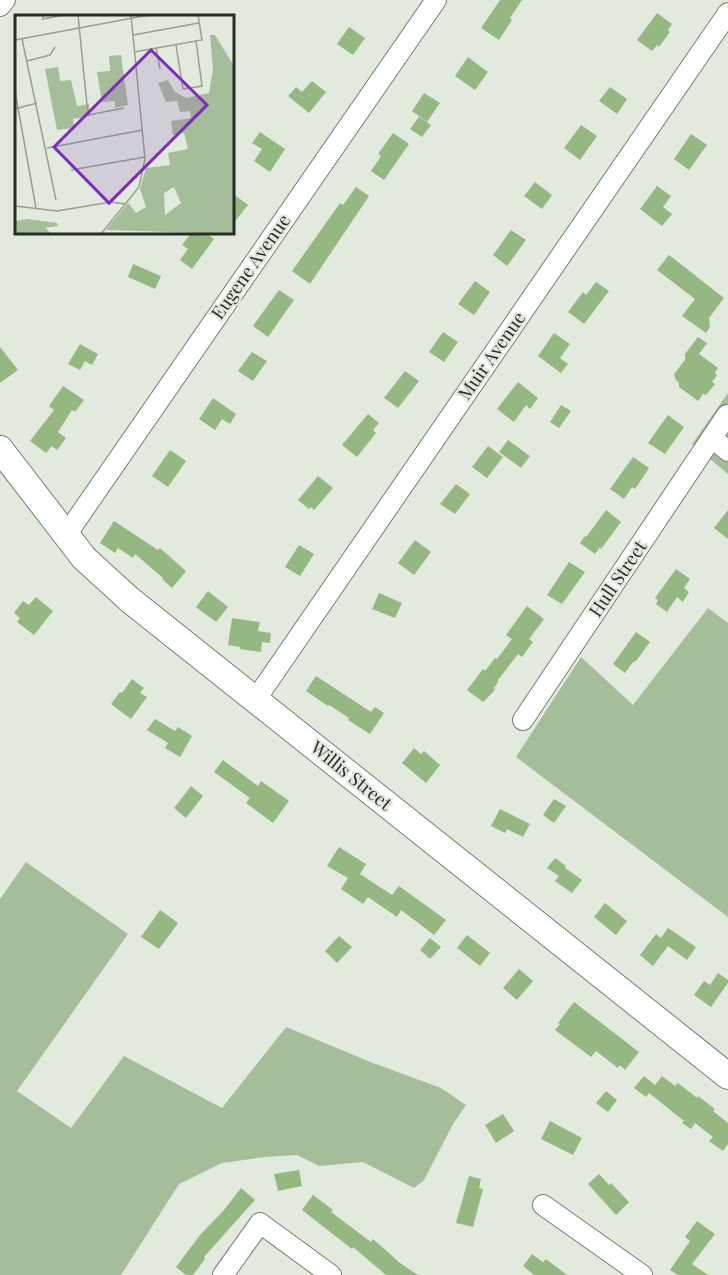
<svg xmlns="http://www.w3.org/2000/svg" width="728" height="1275" viewBox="0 0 728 1275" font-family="'Playfair Display',serif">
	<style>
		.green { fill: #a6bd99 }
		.building { fill: #95b882 }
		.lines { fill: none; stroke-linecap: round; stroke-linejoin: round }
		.minor-casing { stroke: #767e72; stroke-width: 22 }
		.major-casing { stroke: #767e72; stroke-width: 28 }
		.minor { stroke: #fff; stroke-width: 20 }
		.major { stroke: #fff; stroke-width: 26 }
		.labels { text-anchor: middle; stroke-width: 4.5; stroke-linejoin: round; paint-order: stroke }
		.street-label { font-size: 18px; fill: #282c27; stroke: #e2eadd }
		.inset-road { fill: none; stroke: #989e94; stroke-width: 1.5 }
		.view { fill: #7b2cbf; fill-opacity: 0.15; stroke: #7b2cbf; stroke-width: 3 }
		.inset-edge { fill: none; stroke: #282c27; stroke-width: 3 }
	</style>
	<rect width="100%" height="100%" fill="#e2eadd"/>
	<g class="green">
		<polygon points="728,393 728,474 692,444"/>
		<polygon points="708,608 728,623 728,917 516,757 581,657 633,705"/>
		<polygon points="26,862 128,934 17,1091 71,1128 124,1056 222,1108 286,1027 373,1063 441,1088 466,1105 453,1124 424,1180 414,1188 363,1162 319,1166 297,1155 264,1157 222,1163 179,1184 121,1275 0,1275 0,899"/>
	</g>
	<g class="building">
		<polygon points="500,0 522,0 510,18 512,20 499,40 481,28"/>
		<polygon points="657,13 672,24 668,30 670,32 659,47 657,45 652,51 637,40"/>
		<polygon points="349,27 365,38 353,55 337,44"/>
		<polygon points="468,57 488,72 475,90 455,76"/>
		<polygon points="312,81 326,92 309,113 288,96 296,87 302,92"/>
		<polygon points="610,87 627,99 617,114 599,101"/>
		<polygon points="424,93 440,103 427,122 412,111"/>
		<polygon points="419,117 431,125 422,137 410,129"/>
		<polygon points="581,125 597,136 580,160 564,148"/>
		<polygon points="260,132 285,149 270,172 254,161 262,149 252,143"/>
		<polygon points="393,133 409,144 384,180 371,171 381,156 378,154"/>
		<polygon points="691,134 707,145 689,170 674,159"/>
		<polygon points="535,182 552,195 542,209 524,196"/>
		<polygon points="657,186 671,196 663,207 672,214 662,226 640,209"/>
		<polygon points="356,187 369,196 310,284 292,271 340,203 343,205"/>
		<polygon points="232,193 248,205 232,225"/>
		<polygon points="511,230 526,240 507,266 493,255"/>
		<polygon points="192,232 205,232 214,239 192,269 180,260 188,249 182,245"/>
		<polygon points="669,255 724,298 709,318 710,327 706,333 682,316 695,299 657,270"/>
		<polygon points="133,264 161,276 155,289 128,277"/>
		<polygon points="475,281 490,292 474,315 458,304"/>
		<polygon points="596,282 609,291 584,324 568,312 583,292 586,295"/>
		<polygon points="279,290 294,300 268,337 253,326"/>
		<polygon points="443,332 458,342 444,362 429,352"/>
		<polygon points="554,333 570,344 560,358 568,364 561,373 538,356"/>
		<polygon points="698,337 707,343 699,354 718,368 715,373 717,375 712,382 715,384 706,395 703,394 698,401 679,387 679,383 676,380 674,374 685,360 685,354"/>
		<polygon points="80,344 98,354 92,365 85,361 80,370 68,364"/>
		<polygon points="0,347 18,370 0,383"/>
		<polygon points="252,352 267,361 253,381 238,371"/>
		<polygon points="405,371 419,381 398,408 384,398"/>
		<polygon points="518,382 538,398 530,409 526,405 514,422 497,409"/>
		<polygon points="63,386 84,400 75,412 72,410 58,432 66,438 57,450 52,446 46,453 30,441 54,410 49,406"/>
		<polygon points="213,398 236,414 230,424 222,419 215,430 199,419"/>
		<polygon points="561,405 571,411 559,428 550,422"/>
		<polygon points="368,414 379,423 373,430 376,433 357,457 342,445"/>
		<polygon points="668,415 684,427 665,454 648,443"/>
		<polygon points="508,440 530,456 521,468 499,452"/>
		<polygon points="488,446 503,457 487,478 472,467"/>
		<polygon points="170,450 186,461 168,487 152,476"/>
		<polygon points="633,457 649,468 635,489 632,487 624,499 610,489"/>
		<polygon points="318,476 333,488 314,510 311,507 309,509 298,500"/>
		<polygon points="456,484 470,494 455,514 440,504"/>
		<polygon points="606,510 621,522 601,549 600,547 595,554 580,543 584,537 587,536"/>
		<polygon points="728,510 728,539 714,528"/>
		<polygon points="114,521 158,550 160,548 186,571 172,588 162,579 163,578 135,554 133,558 118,548 115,553 100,543"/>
		<polygon points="415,540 431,552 414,575 398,563"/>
		<polygon points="299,545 314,554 300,576 285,567"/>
		<polygon points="569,562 585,572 562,604 547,595"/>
		<polygon points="676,569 690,579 684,588 689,592 683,602 677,597 667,612 656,604 658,600 655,598"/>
		<polygon points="208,591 228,607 216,622 196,607"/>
		<polygon points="379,593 402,603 395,618 372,609"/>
		<polygon points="36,597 53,611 34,635 17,622 20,618 14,613 23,601 29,605"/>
		<polygon points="527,606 544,619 529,639 533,642 522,657 518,654 498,680 498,682 494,688 495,690 483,702 467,690 483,669 485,671 495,658 497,659 512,639 506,635"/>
		<polygon points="232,618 260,622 258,631 271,633 270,643 262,642 261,652 240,649 240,647 228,645"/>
		<polygon points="636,632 650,642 636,661 633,662 625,673 613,664"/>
		<polygon points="316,676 371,712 375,707 384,713 370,734 348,720 349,718 329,705 328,706 306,691"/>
		<polygon points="132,679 144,688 140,693 147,697 131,719 111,704 120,692 122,693"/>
		<polygon points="155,719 175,731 178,727 192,736 180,757 165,748 168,743 147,730"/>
		<polygon points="414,748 421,754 424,751 440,765 426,783 402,763"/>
		<polygon points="223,760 258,786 261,781 289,801 273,823 246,803 250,798 214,772"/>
		<polygon points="191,786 203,796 186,818 174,808"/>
		<polygon points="554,799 566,806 554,823 543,815"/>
		<polygon points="500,809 530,824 523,837 507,829 505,833 491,826"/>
		<polygon points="339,847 366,864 360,874 392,895 399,886 446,920 434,935 401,910 397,917 368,897 363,904 341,889 348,878 327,866"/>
		<polygon points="555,858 566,866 565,868 582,880 572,893 555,881 559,876 547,868"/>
		<polygon points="605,903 627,921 616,935 594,917"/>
		<polygon points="160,910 178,923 159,949 141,937"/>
		<polygon points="668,928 696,947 687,960 668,946 653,966 640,955 656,934 661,938"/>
		<polygon points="467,935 490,953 480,966 457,948"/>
		<polygon points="339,936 352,947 337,963 325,951"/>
		<polygon points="430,938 441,947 430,959 420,950"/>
		<polygon points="519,969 533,981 517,1000 503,988"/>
		<polygon points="718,973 728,980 728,983 711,1007 694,995 704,981 710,985"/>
		<polygon points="574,1002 639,1052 625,1070 620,1065 618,1068 596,1051 591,1057 555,1030 560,1024 558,1023"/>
		<polygon points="644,1076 655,1085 662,1076 675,1086 678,1083 697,1098 698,1096 715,1109 713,1111 728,1123 728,1144 723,1151 709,1141 713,1137 695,1123 691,1129 682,1123 684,1121 649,1093 646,1097 634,1088"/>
		<polygon points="606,1091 617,1100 608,1112 596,1103"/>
		<polygon points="503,1114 514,1131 496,1143 485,1125"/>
		<polygon points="550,1121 582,1138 573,1155 541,1139"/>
		<polygon points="299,1170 302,1186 278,1191 274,1174"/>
		<polygon points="599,1174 609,1185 611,1183 629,1202 616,1215 588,1184"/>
		<polygon points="469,1176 481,1179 479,1188 483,1189 473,1227 456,1223"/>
		<polygon points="241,1188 255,1200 204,1257 205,1259 193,1275 186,1275 176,1267 200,1235 224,1210"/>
		<polygon points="313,1195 333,1210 331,1212 371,1242 373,1239 400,1263 418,1275 386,1275 353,1247 352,1249 302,1210"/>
		<polygon points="697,1221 715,1234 692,1264 708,1275 678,1275 670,1270 690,1241 685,1237"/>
		<polygon points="532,1254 543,1262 546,1259 567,1275 534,1275 523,1266"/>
	</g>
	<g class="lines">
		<defs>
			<g id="minor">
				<polyline points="0,6 5,0"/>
				<polyline points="712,438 728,451"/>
				<polyline points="66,535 436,0"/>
				<polyline points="256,699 728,13"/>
				<polyline points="523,720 727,415"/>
				<polyline points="543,1205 642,1275"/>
				<polyline points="223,1275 260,1223 331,1275"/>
			</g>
			<polyline id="major" points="0,449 84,558 130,600 728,1076"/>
		</defs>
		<use href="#minor" class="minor-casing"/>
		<use href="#major" class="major-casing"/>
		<use href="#minor" class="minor"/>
		<use href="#major" class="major"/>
	</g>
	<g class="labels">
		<g class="street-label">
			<text transform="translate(251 267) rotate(-55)" y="6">Eugene Avenue</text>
			<text transform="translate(492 356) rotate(-55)" y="6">Muir Avenue</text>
			<text transform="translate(618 579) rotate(-56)" y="6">Hull Street</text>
			<text transform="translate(351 776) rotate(39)" y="6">Willis Street</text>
		</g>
	</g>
	<g transform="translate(15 15)">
		<rect width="219" height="219" fill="#e2eadd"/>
		<path d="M 195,20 L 200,20 L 219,51 L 219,219 L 91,215 L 113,188 L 121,198 L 131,192 L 125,174 L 131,153 L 155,150 L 153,138 L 173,134 L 169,118 L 158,120 L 156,106 L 176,103 L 175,96 L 165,97 L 162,86 L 151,87 L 143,68 L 153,65 L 160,77 L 171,83 L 194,78 L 198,54 ZM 159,172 L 166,188 L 150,200 L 149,178 ZM 106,40 L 113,90 L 100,93 L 100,86 L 87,87 L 82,57 L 95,56 L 94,41 ZM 43,52 L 45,66 L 56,65 L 62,91 L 74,89 L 75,101 L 58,104 L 59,113 L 42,115 L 30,54 ZM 12,204 L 42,208 L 43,211 L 30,213 L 37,219 L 0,219 L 0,206 Z" fill="#a6bd99" fill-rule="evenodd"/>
		<path class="inset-road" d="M 28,0 L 28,4 L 49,0M 63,0 L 73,100M 118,20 L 184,8M 7,24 L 41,185M 0,25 L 134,0M 161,30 L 168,74 L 187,71 L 181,26M 141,33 L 145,54M 119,37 L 187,25 L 183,0M 12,46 L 35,40 L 40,32M 0,76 L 21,193M 0,94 L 22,88M 73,100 L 109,93M 32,133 L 128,115M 56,155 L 130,142M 0,191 L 42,196 L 96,187 L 111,189M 86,219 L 124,172 L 130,144 L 116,0"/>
		<path class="view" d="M 136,35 L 192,90 L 94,188 L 39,132 Z"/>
		<rect width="219" height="219" class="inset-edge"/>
	</g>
</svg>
